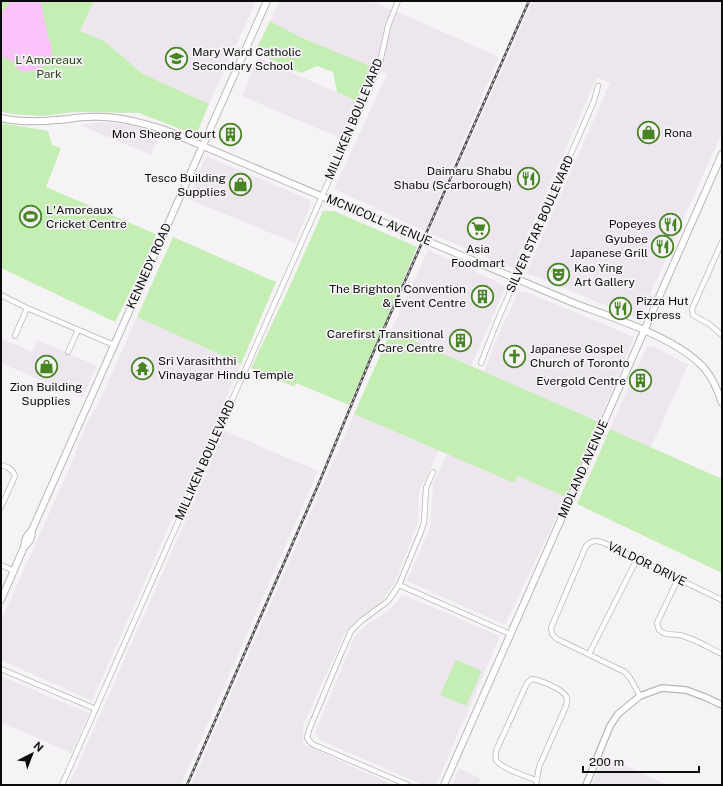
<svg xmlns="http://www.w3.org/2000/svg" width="723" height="786" viewBox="0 0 723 786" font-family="'Public Sans',sans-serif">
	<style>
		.built { fill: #eee6ee }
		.green { fill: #c5eeb4 }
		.water { fill: #fac4fa }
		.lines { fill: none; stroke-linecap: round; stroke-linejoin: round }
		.minor-casing { stroke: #b9b6b9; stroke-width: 6 }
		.tertiary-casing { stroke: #b9b6b9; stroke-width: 8 }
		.secondary-casing { stroke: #b9b6b9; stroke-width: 8 }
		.minor { stroke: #fff; stroke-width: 4.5 }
		.tertiary { stroke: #fff; stroke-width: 5.5 }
		.secondary { stroke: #fff; stroke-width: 6 }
		.rail-casing { stroke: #4e4c4e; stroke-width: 2.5 }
		.rail { stroke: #f6f3f6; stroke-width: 1; stroke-dasharray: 3; stroke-linecap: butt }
		.labels { text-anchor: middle; stroke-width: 3.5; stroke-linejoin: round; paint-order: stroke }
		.poi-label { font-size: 12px; fill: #0d0c0d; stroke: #f6f3f6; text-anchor: end }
		.park-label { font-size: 12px; fill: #284a17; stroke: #f6f3f6 }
		.street-label { font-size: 12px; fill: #0d0c0d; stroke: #f6f3f6 }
	</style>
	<rect width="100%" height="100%" fill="#f6f3f6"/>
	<g class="built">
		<polygon points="94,1 256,1 209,104 143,74 104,41 80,31"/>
		<polygon points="280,1 370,1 405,15 499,57 425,231 334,189 387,74 298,36 270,21"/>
		<polygon points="533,1 722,1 722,133 639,319 527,273 527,271 610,83 597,77 513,268 429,233"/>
		<polygon points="258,58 357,101 340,138 242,96"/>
		<polygon points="100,122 132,125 159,135 151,155 80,125"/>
		<polygon points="206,156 310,200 311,203 295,243 188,199"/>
		<polygon points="428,250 506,286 471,366 391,331"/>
		<polygon points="524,291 634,337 599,422 484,372 497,338 518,293"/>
		<polygon points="137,317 241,364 183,499 181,499 92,701 1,660 1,621 76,453 75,453 87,423 94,409 96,409"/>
		<polygon points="1,338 32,352 37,340 97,366 82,398 1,363"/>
		<polygon points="647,346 655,347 688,365 651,447 610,429"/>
		<polygon points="354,414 439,451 419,491 418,523 394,584 382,601 365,614 345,633 303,726 303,744 393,785 191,785"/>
		<polygon points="225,431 318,471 181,785 69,785"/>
		<polygon points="447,454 514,483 517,475 566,497 505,625 407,581 430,528 433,484"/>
		<polygon points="402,594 500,636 436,785 423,785 320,740 315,733 355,636 366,625 388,611 396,603"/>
		<polygon points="1,676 89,713 71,753 1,722"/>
		<polygon points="604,756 668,785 592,785"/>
		<polygon points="459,768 481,779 478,785 452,785"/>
	</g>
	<g class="green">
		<polygon points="1,1 94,1 80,31 104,41 143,74 209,104 196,135 139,113 74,112 43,116 14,114 1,112"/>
		<polygon points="270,21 298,36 372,67 357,101 337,92 333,72 317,66 301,73 255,52"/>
		<polygon points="1,123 48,131 52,145 61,148 46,187 156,234 151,250 115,322 1,268"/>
		<polygon points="323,211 334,211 417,247 383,329 349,405 296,383 295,387 251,368 289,288"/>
		<polygon points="173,237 276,282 241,364 137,317"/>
		<polygon points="391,331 599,422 566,497 518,476 514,483 354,414"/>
		<polygon points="610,429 722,479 722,573 577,504"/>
		<polygon points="456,660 482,671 466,706 440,695"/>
	</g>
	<path class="water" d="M 11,1 L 41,1 C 43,12 45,24 48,35 C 51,43 53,50 51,59 C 45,66 30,76 19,70 C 17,68 15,64 13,62 C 9,59 5,58 1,57 L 1,14 Z"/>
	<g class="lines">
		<defs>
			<g id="minor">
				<polyline points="722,242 692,309 693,315 709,324 722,335"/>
				<polyline points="1,295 27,308 114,345"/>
				<polyline points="15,336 27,308"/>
				<polyline points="68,352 78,330"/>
				<polyline points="481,363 497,322 594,101 598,86"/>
				<path d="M 1,465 C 7,467 13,469 15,476 L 1,507"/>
				<polyline points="1,565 14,571"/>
				<path d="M 678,579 L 657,623 L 659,630 C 666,637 675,633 683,636 C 697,640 709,648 722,654"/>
				<polyline points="399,585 510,634"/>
				<polyline points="589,654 637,559"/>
				<polyline points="1,669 96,709"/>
				<path d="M 640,696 L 630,678 L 625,672 L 557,639 L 552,634 L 551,628 L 586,546 C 592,540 596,540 604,543 L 722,600"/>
				<polyline points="62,785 379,67 388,26 398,1"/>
				<polyline points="408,785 312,744 307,738 309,730 340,656 351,631 361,621 388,601 399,585 420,534 424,523 426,488 433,472"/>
				<path d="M 536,785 L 539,767 L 566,706 C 567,702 568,700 566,696 C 562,689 540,680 532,679 L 527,683 L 496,751 C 496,754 495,757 496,760 C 500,768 528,777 536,780"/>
			</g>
			<polyline id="tertiary" points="586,785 610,726 618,714 640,696 662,688 686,690 705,697 722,705"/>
			<g id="secondary">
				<path d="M 1,118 C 19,122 38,122 56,120 C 66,120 77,117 87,117 C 114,115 139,122 165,130 L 576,304 C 614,318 677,338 704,368 C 713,378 718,391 722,403"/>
				<path d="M 24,547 C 30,542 32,538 32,530 L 267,1"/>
				<path d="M 1,600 L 24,547 C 25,539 26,536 32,530"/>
				<polyline points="444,785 722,154"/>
			</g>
		</defs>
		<use href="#minor" class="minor-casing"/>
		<use href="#tertiary" class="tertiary-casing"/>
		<use href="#secondary" class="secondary-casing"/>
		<use href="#minor" class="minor"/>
		<use href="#tertiary" class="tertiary"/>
		<use href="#secondary" class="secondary"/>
		<defs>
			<polyline id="rail" points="187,785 319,483 370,360 529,1"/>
		</defs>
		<use href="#rail" class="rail-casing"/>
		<use href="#rail" class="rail"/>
	</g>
	<defs>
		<symbol id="school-ring" viewBox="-11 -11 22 22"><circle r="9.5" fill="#f6f3f6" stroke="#468424" stroke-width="1.5"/><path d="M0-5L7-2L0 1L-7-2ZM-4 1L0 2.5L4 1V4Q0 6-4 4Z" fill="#468424"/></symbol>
		<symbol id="shop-ring" viewBox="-11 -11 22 22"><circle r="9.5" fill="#f6f3f6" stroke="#468424" stroke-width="1.5"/><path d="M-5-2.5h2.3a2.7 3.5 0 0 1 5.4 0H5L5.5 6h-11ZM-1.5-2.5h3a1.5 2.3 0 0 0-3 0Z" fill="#468424"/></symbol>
		<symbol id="building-ring" viewBox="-11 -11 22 22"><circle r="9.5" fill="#f6f3f6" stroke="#468424" stroke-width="1.5"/><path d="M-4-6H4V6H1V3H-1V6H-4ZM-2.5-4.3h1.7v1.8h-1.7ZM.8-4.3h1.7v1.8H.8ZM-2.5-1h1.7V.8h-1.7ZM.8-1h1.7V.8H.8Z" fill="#468424"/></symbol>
		<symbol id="restaurant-ring" viewBox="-11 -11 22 22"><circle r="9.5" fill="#f6f3f6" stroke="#468424" stroke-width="1.5"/><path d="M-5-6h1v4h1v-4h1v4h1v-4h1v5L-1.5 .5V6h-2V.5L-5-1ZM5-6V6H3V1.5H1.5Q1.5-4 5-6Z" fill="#468424"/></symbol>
		<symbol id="stadium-ring" viewBox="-11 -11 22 22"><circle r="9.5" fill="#f6f3f6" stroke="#468424" stroke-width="1.5"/><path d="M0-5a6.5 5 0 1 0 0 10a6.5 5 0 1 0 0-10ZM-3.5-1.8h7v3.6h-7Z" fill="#468424"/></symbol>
		<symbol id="supermarket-ring" viewBox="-11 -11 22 22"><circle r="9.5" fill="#f6f3f6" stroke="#468424" stroke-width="1.5"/><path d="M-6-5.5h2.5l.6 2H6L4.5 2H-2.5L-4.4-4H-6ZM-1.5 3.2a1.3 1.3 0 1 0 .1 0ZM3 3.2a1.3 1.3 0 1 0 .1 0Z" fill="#468424"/></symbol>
		<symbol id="theatre-ring" viewBox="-11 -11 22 22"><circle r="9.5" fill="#f6f3f6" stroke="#468424" stroke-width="1.5"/><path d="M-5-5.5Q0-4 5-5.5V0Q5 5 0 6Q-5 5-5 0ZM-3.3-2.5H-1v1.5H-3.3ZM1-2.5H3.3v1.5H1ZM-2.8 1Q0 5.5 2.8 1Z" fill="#468424"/></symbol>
		<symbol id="church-ring" viewBox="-11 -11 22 22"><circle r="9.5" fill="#f6f3f6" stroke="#468424" stroke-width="1.5"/><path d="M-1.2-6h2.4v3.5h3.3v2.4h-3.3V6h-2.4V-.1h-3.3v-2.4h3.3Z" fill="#468424"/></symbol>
		<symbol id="temple-ring" viewBox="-11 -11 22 22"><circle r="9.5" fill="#f6f3f6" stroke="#468424" stroke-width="1.5"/><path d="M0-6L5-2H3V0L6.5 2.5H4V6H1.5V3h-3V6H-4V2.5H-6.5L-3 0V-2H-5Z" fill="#468424"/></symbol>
	</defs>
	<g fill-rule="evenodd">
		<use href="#school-ring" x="164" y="46" width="25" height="25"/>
		<use href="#shop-ring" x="636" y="120" width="25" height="25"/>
		<use href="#building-ring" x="218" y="122" width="25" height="25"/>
		<use href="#restaurant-ring" x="516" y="166" width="25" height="25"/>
		<use href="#shop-ring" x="228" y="172" width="25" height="25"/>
		<use href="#stadium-ring" x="18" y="204" width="25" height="25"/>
		<use href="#restaurant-ring" x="658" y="212" width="25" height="25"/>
		<use href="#supermarket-ring" x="466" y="216" width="25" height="25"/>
		<use href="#restaurant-ring" x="650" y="234" width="25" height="25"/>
		<use href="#theatre-ring" x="546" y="262" width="25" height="25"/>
		<use href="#building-ring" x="470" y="284" width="25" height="25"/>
		<use href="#restaurant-ring" x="608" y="296" width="25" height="25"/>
		<use href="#building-ring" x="448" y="328" width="25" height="25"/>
		<use href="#church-ring" x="502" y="344" width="25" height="25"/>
		<use href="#shop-ring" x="34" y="354" width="25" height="25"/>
		<use href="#temple-ring" x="130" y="356" width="25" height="25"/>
		<use href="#building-ring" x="628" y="368" width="25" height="25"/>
	</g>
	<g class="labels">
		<g class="poi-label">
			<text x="192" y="56" text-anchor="start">Mary Ward Catholic<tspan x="192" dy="14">Secondary School</tspan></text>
			<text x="664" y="137" text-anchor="start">Rona</text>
			<text x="216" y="138">Mon Sheong Court</text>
			<text x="512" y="175">Daimaru Shabu<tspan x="512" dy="14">Shabu (Scarborough)</tspan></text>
			<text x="226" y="182">Tesco Building<tspan x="226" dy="14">Supplies</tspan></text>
			<text x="46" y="214" text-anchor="start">L'Amoreaux<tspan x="46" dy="14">Cricket Centre</tspan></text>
			<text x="656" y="228">Popeyes</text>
			<text x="648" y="243">Gyubee<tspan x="648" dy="14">Japanese Grill</tspan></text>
			<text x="478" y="253" text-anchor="middle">Asia<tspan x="478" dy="14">Foodmart</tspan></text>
			<text x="574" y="272" text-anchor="start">Kao Ying<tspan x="574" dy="14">Art Gallery</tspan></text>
			<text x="466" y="293">The Brighton Convention<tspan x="466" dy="14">&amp; Event Centre</tspan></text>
			<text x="636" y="305" text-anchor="start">Pizza Hut<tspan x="636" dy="14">Express</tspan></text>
			<text x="444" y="338">Carefirst Transitional<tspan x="444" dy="14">Care Centre</tspan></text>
			<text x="530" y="353" text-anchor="start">Japanese Gospel<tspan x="530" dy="14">Church of Toronto</tspan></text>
			<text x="158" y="365" text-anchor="start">Sri Varasiththi<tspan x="158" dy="14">Vinayagar Hindu Temple</tspan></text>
			<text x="626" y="385">Evergold Centre</text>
			<text x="46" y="391" text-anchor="middle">Zion Building<tspan x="46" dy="14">Supplies</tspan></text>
		</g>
		<g class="park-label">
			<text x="49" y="64">L'Amoreaux<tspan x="49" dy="14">Park</tspan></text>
		</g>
		<g class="street-label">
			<text transform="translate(354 119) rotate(-67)" y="4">MILLIKEN BOULEVARD</text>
			<text transform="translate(379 220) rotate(23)" y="4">MCNICOLL AVENUE</text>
			<text transform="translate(540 224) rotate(-66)" y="4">SILVER STAR BOULEVARD</text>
			<text transform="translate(149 266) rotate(-66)" y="4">KENNEDY ROAD</text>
			<text transform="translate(205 460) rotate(-66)" y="4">MILLIKEN BOULEVARD</text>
			<text transform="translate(583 469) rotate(-66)" y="4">MIDLAND AVENUE</text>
			<text transform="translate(647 564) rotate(26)" y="4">VALDOR DRIVE</text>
		</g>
	</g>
	<rect width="723" height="786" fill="none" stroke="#0d0c0d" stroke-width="4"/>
	<g transform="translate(32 754) rotate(42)" stroke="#f6f3f6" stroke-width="3" paint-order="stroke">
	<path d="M0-3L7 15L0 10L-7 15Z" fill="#0d0c0d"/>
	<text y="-6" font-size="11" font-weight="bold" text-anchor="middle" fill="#0d0c0d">N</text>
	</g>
	<path d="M583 766v6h116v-6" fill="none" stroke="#0d0c0d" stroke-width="2"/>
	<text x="589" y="766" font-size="12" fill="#0d0c0d" stroke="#f6f3f6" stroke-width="3" paint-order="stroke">200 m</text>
</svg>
